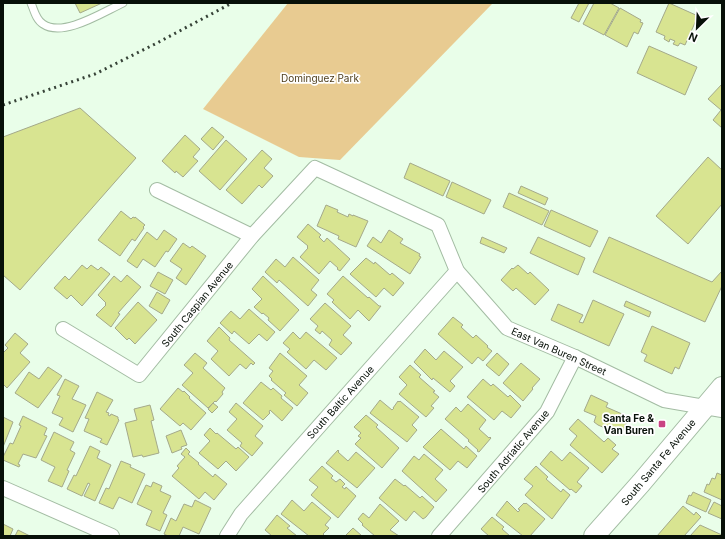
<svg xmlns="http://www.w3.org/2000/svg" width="725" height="539" viewBox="0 0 725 539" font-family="Inter,sans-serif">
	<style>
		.green { fill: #e8cb91 }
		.building { fill: #d8e491; stroke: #a4a98a }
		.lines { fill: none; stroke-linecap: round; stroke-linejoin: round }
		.lane-casing { stroke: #a3bca3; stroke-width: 9 }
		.street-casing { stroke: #a3bca3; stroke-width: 16 }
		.secondary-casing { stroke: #a3bca3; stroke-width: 22 }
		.lane { stroke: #fff; stroke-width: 7 }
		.street { stroke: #fff; stroke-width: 14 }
		.secondary { stroke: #fff; stroke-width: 20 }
		.rail { stroke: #364237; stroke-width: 3; stroke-dasharray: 2 4; stroke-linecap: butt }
		.poi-dot { fill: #c94382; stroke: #fff; stroke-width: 1.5 }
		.labels { text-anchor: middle; stroke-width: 3.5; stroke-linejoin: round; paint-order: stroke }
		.park-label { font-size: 10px; fill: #4d3d1b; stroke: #fff }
		.street-label { font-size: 10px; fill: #071008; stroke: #fff }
		.poi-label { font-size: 10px; font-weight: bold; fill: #071008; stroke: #fff; text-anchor: end }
	</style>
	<rect width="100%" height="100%" fill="#e9fee9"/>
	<polygon class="green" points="288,3 493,3 340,160 299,157 203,109"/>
	<g class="building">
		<polygon points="75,3 102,3 80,13"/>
		<polygon points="579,3 589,3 579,22 571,18"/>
		<polygon points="594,3 610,3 619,8 604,35 583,24"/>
		<polygon points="669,3 698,16 685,45 680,43 678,46 673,44 675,41 670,39 669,42 664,39 665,36 656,32"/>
		<polygon points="620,8 641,20 640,22 643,23 638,34 634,32 627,47 605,35"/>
		<polygon points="649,46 697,67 685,95 637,73"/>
		<polygon points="722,84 722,128 713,120 721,110 708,99"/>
		<polygon points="80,108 136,158 20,290 3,275 3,137"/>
		<polygon points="212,127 224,137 213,150 201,139"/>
		<polygon points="185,135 200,149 193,157 198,161 183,177 176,171 175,173 162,161"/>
		<polygon points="226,140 247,159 220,190 199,171"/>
		<polygon points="262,150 272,159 264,168 273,176 262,188 259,185 242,204 226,190"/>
		<polygon points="708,157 722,170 722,204 688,244 656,216"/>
		<polygon points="410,163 450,181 443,196 404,178"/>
		<polygon points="452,182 491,200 484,214 446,197"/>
		<polygon points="521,186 548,198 545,205 518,193"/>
		<polygon points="509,193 549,211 542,225 503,207"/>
		<polygon points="326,205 338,210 337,212 348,217 349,214 353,216 353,215 368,221 356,247 338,239 339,236 317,226"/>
		<polygon points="551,210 598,231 590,247 544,226"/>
		<polygon points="121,211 131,219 133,217 135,218 135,217 145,225 143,227 144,228 135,241 132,239 120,256 98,240"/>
		<polygon points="308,224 321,235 319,237 324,242 327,238 350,259 340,271 337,269 338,268 330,261 319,274 300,257 308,248 307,247 308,246 297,237"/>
		<polygon points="164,230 177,239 168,252 166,251 155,267 143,259 137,268 127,261 147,232 157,240"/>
		<polygon points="389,230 403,239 400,243 420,254 419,256 421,257 410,274 367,246 373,237 381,243"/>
		<polygon points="482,237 507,248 504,253 480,243"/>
		<polygon points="538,237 585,258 578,275 530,253"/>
		<polygon points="609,237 712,282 722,271 722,286 705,322 593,272"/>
		<polygon points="183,243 190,248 192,246 206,256 186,285 176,278 182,269 170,261"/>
		<polygon points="293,257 319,280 311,290 317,295 308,306 279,280 277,283 265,272 276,259 285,267"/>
		<polygon points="366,258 374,264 375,262 390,275 392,273 404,283 393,296 384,288 376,297 350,274"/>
		<polygon points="82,265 87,269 91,265 98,270 101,267 110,274 82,306 71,295 67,299 54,288 65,276 69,280"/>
		<polygon points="518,265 528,274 530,272 549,290 535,305 516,288 513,291 501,280 512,268 513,269"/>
		<polygon points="158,272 173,280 165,294 150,286"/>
		<polygon points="127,275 141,287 118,313 120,314 111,327 96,315 106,305 105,304 106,303 98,295 114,276 121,282"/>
		<polygon points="263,276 299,310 280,331 268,320 269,318 263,313 262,314 254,307 262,299 252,289"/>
		<polygon points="343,276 368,298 369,297 379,306 381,306 369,321 358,310 350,319 332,302 334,300 327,294"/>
		<polygon points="157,292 170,300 162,314 149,306"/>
		<polygon points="593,300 624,314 609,346 551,320 558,304 583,315 579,322 583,323"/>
		<polygon points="626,301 651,312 649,317 624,306"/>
		<polygon points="138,302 157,320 135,344 129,338 127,340 115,328"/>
		<polygon points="325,303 351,326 343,335 352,343 341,355 329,345 332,340 322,331 320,334 315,330 318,326 310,319"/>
		<polygon points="249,309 275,332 267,341 259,334 249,344 234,331 232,334 220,323 231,311 240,319"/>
		<polygon points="453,317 463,325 461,327 473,338 476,335 488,346 487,347 492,351 483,361 478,357 472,364 438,334"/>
		<polygon points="652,326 690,343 679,369 675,367 672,374 644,361 647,355 641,352"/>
		<polygon points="219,327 230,338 229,340 255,363 253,365 251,363 246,369 240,364 229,376 211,359 218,351 207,341"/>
		<polygon points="293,332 300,339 306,332 337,358 326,370 314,360 306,369 287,352 290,349 283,343"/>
		<polygon points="15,333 28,344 20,353 30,362 7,388 3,384 3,353 8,348 5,345"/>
		<polygon points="425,349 436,360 444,351 463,367 450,381 455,386 450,392 433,378 432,380 414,362"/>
		<polygon points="195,353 207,363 203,368 225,388 222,392 223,394 216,402 215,401 208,408 182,385 193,373 184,365"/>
		<polygon points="280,353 307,376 299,385 308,393 297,406 284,395 286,393 271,380 272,379 269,376 273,371 269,368"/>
		<polygon points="497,353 509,364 499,376 486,365"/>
		<polygon points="521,363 540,379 532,388 533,389 523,401 503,383"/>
		<polygon points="410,365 421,375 419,377 435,391 433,392 439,397 431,406 434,408 426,417 399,394 407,385 399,377"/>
		<polygon points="48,367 62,376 38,408 15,393 29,372 39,379"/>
		<polygon points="65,379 79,386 72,399 86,405 73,432 59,425 63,418 52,413 60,396 57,395"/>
		<polygon points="483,379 491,386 493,384 508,397 510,395 521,406 511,418 502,411 494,420 467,397"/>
		<polygon points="261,382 271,390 273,388 282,396 281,398 293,408 282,421 270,410 269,412 270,413 263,420 243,403"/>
		<polygon points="178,388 183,392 184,391 190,397 189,398 206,413 191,430 183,423 180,426 160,409"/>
		<polygon points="97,392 113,400 106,412 109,413 108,415 110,416 111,414 118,417 118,419 119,420 107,445 100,442 102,439 84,431 89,419 85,418"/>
		<polygon points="591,395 608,403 606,407 629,417 621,435 598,425 594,422 596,416 584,411"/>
		<polygon points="380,400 392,410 394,408 393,408 398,401 399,402 400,401 419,417 412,425 417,430 407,442 370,413"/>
		<polygon points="213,403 218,407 212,413 208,409"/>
		<polygon points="236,403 263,426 255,436 263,443 252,456 240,446 242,443 227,430 237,419 229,412"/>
		<polygon points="468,404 486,420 479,429 489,438 490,437 491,438 479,452 477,451 478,450 468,441 469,440 445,419 456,407 461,412"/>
		<polygon points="150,405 154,420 151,421 159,453 143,457 142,455 133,457 125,423 137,420 134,409"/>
		<polygon points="366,415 378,425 376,427 399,448 382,468 355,444 361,438 358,436 361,433 354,427"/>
		<polygon points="23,416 47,428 44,435 47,436 36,458 23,454 18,464 20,465 19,467 3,460 3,457 10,443 13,444 21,426 19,425"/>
		<polygon points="3,417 13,422 3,447"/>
		<polygon points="578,419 604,442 608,438 616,445 612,449 619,454 602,473 570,445 577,436 569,429"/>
		<polygon points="210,428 216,434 217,433 236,449 238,447 249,457 236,471 226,461 218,469 199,453 210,441 204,435"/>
		<polygon points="441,429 464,449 466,446 477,456 467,468 458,461 450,470 423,447"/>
		<polygon points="181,430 187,445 181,447 182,449 172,453 166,436"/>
		<polygon points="54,432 74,442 70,450 75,453 67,470 69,471 62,487 48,481 55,467 41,460"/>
		<polygon points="90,446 100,451 97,458 111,465 95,501 84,496 90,484 88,483 82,496 67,489 74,475 76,476"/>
		<polygon points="186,448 190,452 188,454 199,463 198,464 213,477 215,474 227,484 214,500 205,492 199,499 172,476 179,468 177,466 185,457 181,454"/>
		<polygon points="338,450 339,451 338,452 348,461 356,452 375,468 357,488 326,463"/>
		<polygon points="551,451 562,461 570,452 589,468 577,482 582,486 576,493 571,489 570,490 540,464"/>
		<polygon points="424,454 443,470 435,479 447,490 436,502 402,471 414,456 419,460"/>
		<polygon points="121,461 131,465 130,467 145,474 132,503 119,497 113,509 99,503 106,488 109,489"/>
		<polygon points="322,466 333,476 331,478 336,482 340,479 345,484 342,487 345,489 346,487 356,496 338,518 311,495 318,487 309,480"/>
		<polygon points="536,466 548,477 546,479 561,492 563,489 570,495 552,519 525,495 533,486 524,479"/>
		<polygon points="717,473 722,475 722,500 704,492 707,484 709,485 712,478 715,479"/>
		<polygon points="395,479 404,486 405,485 420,498 422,496 434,507 426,517 423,519 414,511 406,521 379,498"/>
		<polygon points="153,482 162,486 160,491 171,496 163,513 167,515 160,531 146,525 152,511 137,504 146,485 151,487"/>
		<polygon points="693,492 711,500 706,512 686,503 689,495 691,496"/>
		<polygon points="195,500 211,508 199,534 183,527 179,536 168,536 164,534 171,518 176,521 184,504 192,507"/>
		<polygon points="292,500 304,511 312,502 331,518 325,525 329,528 323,534 325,536 309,536 281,514"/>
		<polygon points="507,501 518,512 520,510 518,509 524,503 525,504 526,503 545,519 530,536 523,536 496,515"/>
		<polygon points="714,502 722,506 722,519 708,513"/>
		<polygon points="380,504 399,521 390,530 399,536 375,536 362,525 363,524 358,519 363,513 369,518"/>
		<polygon points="683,506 694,515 696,512 701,517 684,536 657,536"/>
		<polygon points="277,515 290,526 287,528 297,536 272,536 265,530"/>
		<polygon points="492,517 504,527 502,529 510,536 489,536 481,529"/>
		<polygon points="3,524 13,529 10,536 3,536"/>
		<polygon points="700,525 722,535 722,536 690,536"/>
		<polygon points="353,528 362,536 345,536"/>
		<polygon points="18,530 30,536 15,536"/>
	</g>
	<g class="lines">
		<defs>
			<path id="lane" d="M 31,3 C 34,10 36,20 43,24 C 63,38 103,12 123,3"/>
			<g id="street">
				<polyline points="157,190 252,236"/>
				<polyline points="63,329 139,375 252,236 315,168 438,225 457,271 507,328 575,357 664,400 722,410"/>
				<polyline points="3,488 112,536"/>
				<polyline points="227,536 241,514 457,271"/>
				<polyline points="439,536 547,412 575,357"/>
			</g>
			<polyline id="secondary" points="594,536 641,483 722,387"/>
		</defs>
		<use href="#lane" class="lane-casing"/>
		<use href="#street" class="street-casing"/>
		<use href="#secondary" class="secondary-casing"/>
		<use href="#lane" class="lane"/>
		<use href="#street" class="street"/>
		<use href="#secondary" class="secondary"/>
		<polyline class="rail" points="3,105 95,74 157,43 232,3"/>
	</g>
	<rect class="poi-dot" x="658" y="420" width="8" height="8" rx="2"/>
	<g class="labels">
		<g class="park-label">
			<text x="320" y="82">Dominguez Park</text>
		</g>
		<g class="street-label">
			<text transform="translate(197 304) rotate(-51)" y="4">South Caspian Avenue</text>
			<text transform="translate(559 351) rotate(24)" y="4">East Van Buren Street</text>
			<text transform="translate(340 402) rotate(-48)" y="4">South Baltic Avenue</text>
			<text transform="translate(513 451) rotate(-50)" y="4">South Adriatic Avenue</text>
			<text transform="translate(658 462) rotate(-50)" y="4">South Santa Fe Avenue</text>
		</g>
		<g class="poi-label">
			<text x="654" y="422">Santa Fe &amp;<tspan x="654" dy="12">Van Buren</tspan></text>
		</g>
	</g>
	<rect width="725" height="539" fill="none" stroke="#071008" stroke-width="8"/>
	<g transform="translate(697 28) rotate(204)" stroke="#ffffff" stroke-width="3" paint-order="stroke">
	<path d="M0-3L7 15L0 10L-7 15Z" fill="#071008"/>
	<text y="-6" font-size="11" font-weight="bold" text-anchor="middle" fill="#071008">N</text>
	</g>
</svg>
